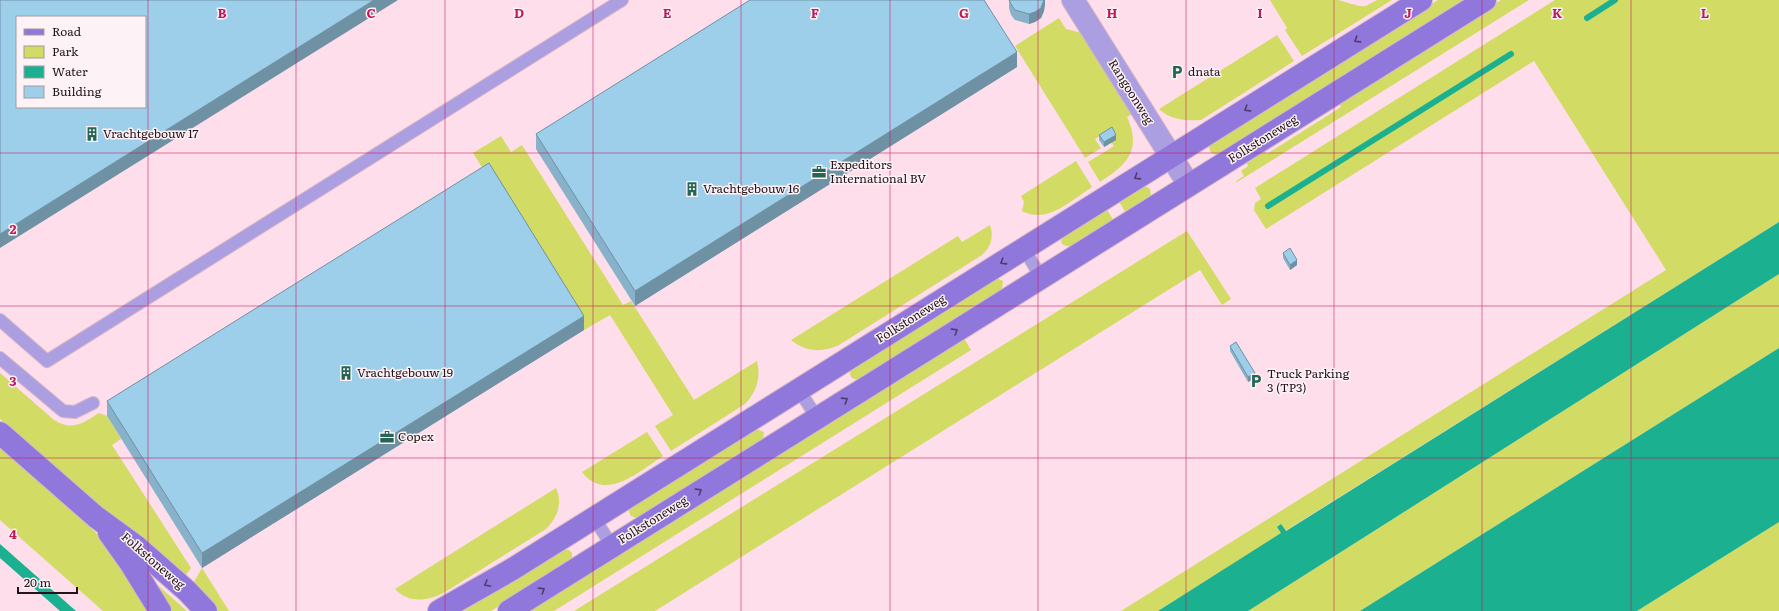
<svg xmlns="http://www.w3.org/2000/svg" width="1779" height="611" viewBox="0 0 1779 611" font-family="Literata,serif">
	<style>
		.green { fill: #d2db63 }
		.water { fill: #1bb090 }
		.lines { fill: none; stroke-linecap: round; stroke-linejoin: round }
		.stream { stroke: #1bb090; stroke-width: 6 }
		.lane-casing { stroke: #d7b9c5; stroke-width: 14 }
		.street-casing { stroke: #d7b9c5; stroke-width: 24 }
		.secondary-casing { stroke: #d7b9c5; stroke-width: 24 }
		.lane { stroke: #ab9ee1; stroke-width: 12 }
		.street { stroke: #ab9ee1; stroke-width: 22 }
		.secondary { stroke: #8f77db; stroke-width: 22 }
		.wall { fill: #88b2c9 }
		.shaded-wall { fill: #6f91a4 }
		.building { fill: #9ecfea; stroke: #6f91a4; fill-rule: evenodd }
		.oneway { stroke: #4f3b67 }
		.grid { fill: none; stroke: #c2185b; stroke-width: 1; stroke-opacity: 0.55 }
		.labels { text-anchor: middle; stroke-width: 3; stroke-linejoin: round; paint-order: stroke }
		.poi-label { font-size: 12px; fill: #24131a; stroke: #fdf2f6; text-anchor: start }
		.street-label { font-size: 12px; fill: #24131a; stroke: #fdf2f6 }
		.grid-label { font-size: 13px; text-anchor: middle; font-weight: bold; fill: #c2185b; stroke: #fdf2f6; stroke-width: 3; stroke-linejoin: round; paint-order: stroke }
	</style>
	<rect width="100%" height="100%" fill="#fedeea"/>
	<g class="green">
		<polygon points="1270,0 1338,0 1359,6 1366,6 1377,0 1392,0 1302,56 1285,30 1287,28"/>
		<polygon points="1438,0 1466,0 1218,155 1211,153 1209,147 1215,140"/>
		<polygon points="1501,0 1529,0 1237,182 1236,181 1244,176 1241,171 1248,166 1247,163 1256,157 1255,155 1263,149 1267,154 1341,107 1338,102"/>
		<polygon points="1555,0 1779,0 1779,222 1285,531 1281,525 1278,527 1282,533 1158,611 1121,611 1666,270 1534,61 1266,229 1254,210 1255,203 1261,199 1255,188"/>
		<path d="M 1059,18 L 1066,29 L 1082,33 L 1132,114 L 1127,117 C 1142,150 1127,165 1100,182 L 1088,162 L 1114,146 L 1103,134 L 1095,139 L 1101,148 L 1085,158 L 1015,46 Z"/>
		<path d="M 1277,35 L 1294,61 L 1201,120 C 1186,121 1170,120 1159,109 Z"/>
		<path d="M 501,136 L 511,152 L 522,145 L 623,305 L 631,301 L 694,400 L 757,361 C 761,377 757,391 745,404 L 671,451 L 655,426 L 673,415 L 610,315 L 584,330 L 473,153 Z"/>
		<path d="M 1076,161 L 1092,187 C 1073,199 1047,225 1022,211 L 1024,202 L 1021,196 Z"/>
		<polygon points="1144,185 1150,189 1151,195 1148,199 1126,213 1118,200"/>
		<polygon points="1106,208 1114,221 1072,247 1063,245 1061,242 1063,236"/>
		<path d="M 990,225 C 994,237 991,247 982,255 L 839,345 C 822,353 806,352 791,340 L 958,236 L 962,242 Z"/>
		<polygon points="1187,231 1231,299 1222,305 1200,270 655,611 574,611"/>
		<polygon points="1779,274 1779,348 1360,611 1248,611"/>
		<path d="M 996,278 L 1003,281 L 1002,290 L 860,379 C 853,381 848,376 851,369 Z"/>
		<polygon points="963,337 971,350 554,611 526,611"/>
		<path d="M 0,373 L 54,420 C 72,431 82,424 99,413 L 107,416 L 121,439 L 112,445 L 191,568 L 183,579 L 0,419 Z"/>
		<polygon points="756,429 764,432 763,439 637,518 631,516 629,512 630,507"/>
		<path d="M 647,432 L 663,456 C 640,471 605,503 582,472 Z"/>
		<polygon points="0,447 84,521 112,549 153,611 103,611 0,520"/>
		<path d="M 556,488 C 563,504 557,518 546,529 L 445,592 C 430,601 408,604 395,589 Z"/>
		<polygon points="1779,522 1779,611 1637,611"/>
		<polygon points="564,549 569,550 572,553 572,560 491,611 463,611"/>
		<polygon points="133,556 144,560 153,581 187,611 165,611"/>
		<polygon points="202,568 229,611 216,611 191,587"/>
	</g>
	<g class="water">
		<polygon points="1779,222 1779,274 1248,611 1158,611 1281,533 1277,527 1281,524 1286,531"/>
		<polygon points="1779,348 1779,522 1637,611 1360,611"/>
		<polygon points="0,544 76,611 60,611 0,558"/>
	</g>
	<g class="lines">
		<g class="stream">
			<polyline points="1587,18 1615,0"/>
			<polyline points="1268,206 1511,54"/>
		</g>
		<defs>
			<g id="lane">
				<polyline points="1024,249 1041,277"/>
				<polyline points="0,320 47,361 622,0"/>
				<polyline points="0,358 63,411 75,412 93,403"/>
				<polyline points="799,390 817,418"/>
				<polyline points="594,518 612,546"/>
			</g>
			<polyline id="street" points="1073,0 1189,185"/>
			<g id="secondary">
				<polyline points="0,433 96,517 137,547 187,591 206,611"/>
				<polyline points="109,533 131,564 160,611"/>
				<polyline points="439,611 511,570 1421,0"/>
				<polyline points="509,611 1485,0"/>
			</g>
		</defs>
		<use href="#lane" class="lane-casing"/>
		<use href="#street" class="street-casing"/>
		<use href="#secondary" class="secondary-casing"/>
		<use href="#lane" class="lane"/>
		<use href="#street" class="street"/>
		<use href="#secondary" class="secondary"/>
	</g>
	<g class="wall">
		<polygon points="1009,0 1045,0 1044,11 1041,18 1035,22 1029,24 1015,20 1011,15 1009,8"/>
		<polygon points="1017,67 635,306 536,149 536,134"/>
		<polygon points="1099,135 1116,140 1104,147 1099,140"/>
		<polygon points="1283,253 1297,265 1290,270 1283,258"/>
		<polygon points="584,330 202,568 107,416 107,401"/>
		<polygon points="1230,346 1255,378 1248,382 1230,351"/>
	</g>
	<g class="shaded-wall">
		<polygon points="374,0 398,0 0,248 0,234"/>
		<polygon points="1044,0 1045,0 1045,4 1044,11 1041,18 1035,22 1029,24 1029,14"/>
		<polygon points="1017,52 1017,67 635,306 635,291"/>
		<polygon points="1116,135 1116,140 1104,147 1104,142"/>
		<polygon points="1297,260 1297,265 1290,270 1290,265"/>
		<polygon points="584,316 584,330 202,568 202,553"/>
		<polygon points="1255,373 1255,378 1248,382 1248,377"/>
	</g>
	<g class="building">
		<path d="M 0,0 L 374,0 L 0,234 ZM 17,17 L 145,17 L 145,107 L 17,107 Z"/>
		<polygon points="750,0 984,0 1017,52 635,291 536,134"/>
		<polygon points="1009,0 1044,0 1041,8 1035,12 1029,14 1015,10 1011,4"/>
		<polygon points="1112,127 1116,135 1104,142 1099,135"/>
		<polygon points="489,163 584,316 202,553 107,401"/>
		<polygon points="1290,248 1297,260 1290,265 1283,253"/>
		<polygon points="1236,342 1255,373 1248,377 1230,346"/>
	</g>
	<defs><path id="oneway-chevron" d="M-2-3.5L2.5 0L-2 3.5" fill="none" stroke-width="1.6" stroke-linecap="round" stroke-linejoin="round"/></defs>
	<g class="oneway">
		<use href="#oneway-chevron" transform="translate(1357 40) rotate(148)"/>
		<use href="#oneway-chevron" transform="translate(1247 109) rotate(148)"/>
		<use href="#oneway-chevron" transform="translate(1137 177) rotate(148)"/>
		<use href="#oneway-chevron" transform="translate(1003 262) rotate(148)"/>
		<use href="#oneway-chevron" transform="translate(955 331) rotate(-32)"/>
		<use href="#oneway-chevron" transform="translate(845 400) rotate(-32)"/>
		<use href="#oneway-chevron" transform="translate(699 491) rotate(-32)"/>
		<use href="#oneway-chevron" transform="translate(487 584) rotate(150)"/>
		<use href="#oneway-chevron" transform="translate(542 590) rotate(-32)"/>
	</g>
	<path class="grid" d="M 148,0 L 148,611M 296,0 L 296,611M 445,0 L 445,611M 593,0 L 593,611M 741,0 L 741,611M 890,0 L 890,611M 1038,0 L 1038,611M 1186,0 L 1186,611M 1334,0 L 1334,611M 1482,0 L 1482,611M 1631,0 L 1631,611M 0,153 L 1779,153M 0,306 L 1779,306M 0,458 L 1779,458"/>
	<defs>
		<symbol id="parking-bare" viewBox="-9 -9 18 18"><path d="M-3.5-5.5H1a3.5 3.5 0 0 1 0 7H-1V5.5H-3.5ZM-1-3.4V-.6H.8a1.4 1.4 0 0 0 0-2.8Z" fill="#246555" stroke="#fdf2f6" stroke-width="2.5" paint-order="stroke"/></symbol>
		<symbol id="building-bare" viewBox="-9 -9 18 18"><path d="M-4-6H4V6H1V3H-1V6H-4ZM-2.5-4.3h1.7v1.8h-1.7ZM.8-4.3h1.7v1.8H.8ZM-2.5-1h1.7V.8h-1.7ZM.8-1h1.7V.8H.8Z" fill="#246555" stroke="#fdf2f6" stroke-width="2.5" paint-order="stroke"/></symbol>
		<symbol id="office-bare" viewBox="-9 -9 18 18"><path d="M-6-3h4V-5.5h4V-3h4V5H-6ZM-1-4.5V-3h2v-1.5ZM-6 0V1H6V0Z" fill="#246555" stroke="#fdf2f6" stroke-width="2.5" paint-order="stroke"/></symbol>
	</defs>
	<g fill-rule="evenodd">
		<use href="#parking-bare" x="1167" y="62" width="20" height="20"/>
		<use href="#building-bare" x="82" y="124" width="20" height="20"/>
		<use href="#office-bare" x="809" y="162" width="20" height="20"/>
		<use href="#building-bare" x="682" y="179" width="20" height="20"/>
		<use href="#building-bare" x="336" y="363" width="20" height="20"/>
		<use href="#parking-bare" x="1246" y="371" width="20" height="20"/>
		<use href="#office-bare" x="377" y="427" width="20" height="20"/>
	</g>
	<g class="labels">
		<g class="poi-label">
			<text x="1188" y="76">dnata</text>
			<text x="103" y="138">Vrachtgebouw 17</text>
			<text x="830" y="169">Expeditors<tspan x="830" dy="14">International BV</tspan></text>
			<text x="703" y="193">Vrachtgebouw 16</text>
			<text x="357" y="377">Vrachtgebouw 19</text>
			<text x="1267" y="378">Truck Parking<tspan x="1267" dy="14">3 (TP3)</tspan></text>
			<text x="398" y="441">Copex</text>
		</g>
		<g class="street-label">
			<text transform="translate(1131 92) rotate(58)" y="4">Rangoonweg</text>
			<text transform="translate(1263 139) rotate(-32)" y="4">Folkstoneweg</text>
			<text transform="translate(911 319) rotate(-32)" y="4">Folkstoneweg</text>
			<text transform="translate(653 520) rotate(-32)" y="4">Folkstoneweg</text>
			<text transform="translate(153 561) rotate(41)" y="4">Folkstoneweg</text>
		</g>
	</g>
	<g class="grid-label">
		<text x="222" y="18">B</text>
		<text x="371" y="18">C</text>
		<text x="519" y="18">D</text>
		<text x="667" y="18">E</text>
		<text x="815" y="18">F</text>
		<text x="964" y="18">G</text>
		<text x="1112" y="18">H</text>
		<text x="1260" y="18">I</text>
		<text x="1408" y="18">J</text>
		<text x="1557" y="18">K</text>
		<text x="1705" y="18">L</text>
		<text x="13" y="234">2</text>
		<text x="13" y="386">3</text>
		<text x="13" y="539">4</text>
	</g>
	<rect x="16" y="16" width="130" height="92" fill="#fdf2f6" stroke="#a6999e"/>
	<rect x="24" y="29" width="20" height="6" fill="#8f77db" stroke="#a6999e"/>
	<text x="52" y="36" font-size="12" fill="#24131a">Road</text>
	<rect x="24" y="46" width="20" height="12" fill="#d2db63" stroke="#a6999e"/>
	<text x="52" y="56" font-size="12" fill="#24131a">Park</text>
	<rect x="24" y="66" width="20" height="12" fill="#1bb090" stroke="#a6999e"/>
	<text x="52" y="76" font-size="12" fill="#24131a">Water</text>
	<rect x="24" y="86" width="20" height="12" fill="#9ecfea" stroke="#a6999e"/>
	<text x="52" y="96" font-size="12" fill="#24131a">Building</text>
	<path d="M18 587v6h59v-6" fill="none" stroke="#24131a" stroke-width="2"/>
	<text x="24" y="587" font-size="12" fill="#24131a" stroke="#fdf2f6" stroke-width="3" paint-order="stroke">20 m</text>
</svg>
